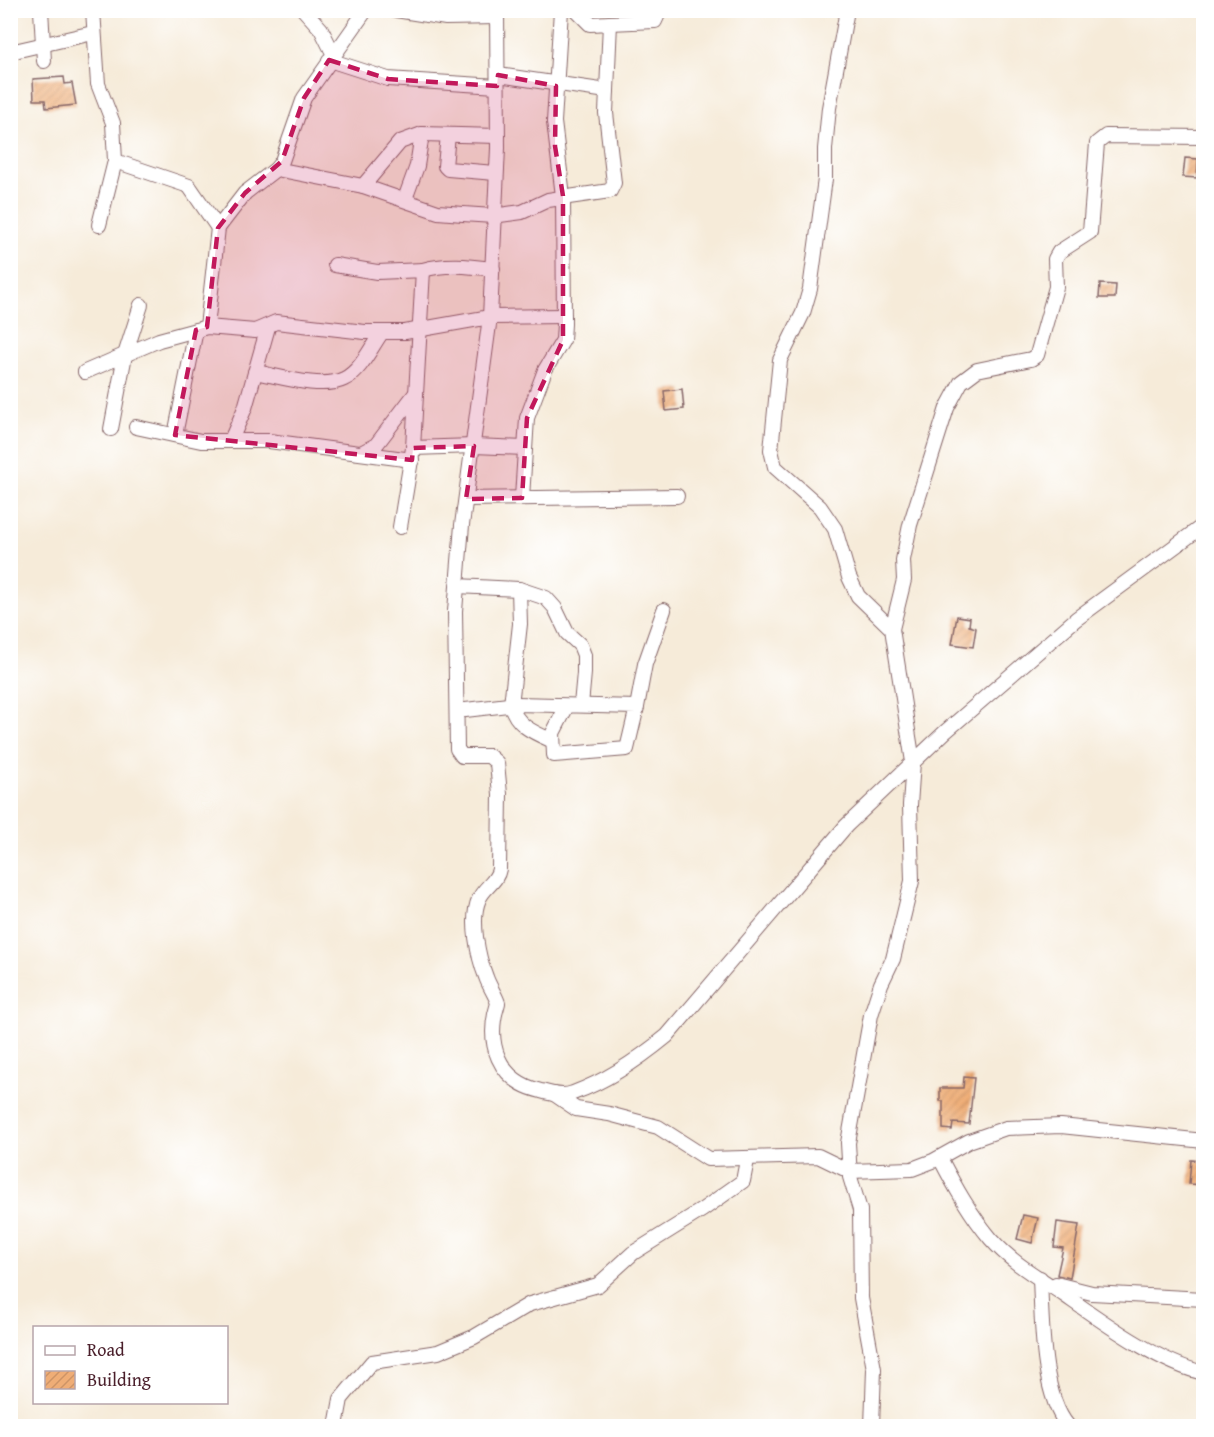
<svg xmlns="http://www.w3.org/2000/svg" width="1214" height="1437" viewBox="0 0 1214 1437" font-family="'Gentium Book Plus',serif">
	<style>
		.building { fill: url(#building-hatch) }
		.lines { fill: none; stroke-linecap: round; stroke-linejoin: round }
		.minor-casing { stroke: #866668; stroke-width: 16 }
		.minor { stroke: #fff; stroke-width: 14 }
		.marked { fill: #c2185b; fill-opacity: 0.2; stroke: #c2185b; stroke-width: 4.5; stroke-dasharray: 12 8; stroke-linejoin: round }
	</style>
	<defs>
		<pattern id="building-hatch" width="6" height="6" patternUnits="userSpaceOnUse" patternTransform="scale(1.5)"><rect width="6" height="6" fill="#efad76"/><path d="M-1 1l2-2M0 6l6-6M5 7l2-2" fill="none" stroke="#ce9466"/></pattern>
	</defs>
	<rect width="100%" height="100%" fill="#fff"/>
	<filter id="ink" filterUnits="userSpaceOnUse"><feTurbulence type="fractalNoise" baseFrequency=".0167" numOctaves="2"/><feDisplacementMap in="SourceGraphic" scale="12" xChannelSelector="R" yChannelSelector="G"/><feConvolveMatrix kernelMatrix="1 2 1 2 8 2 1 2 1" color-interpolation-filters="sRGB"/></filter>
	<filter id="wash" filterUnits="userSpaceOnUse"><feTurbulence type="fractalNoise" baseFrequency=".008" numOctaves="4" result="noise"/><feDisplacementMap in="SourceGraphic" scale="24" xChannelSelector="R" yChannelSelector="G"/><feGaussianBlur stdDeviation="1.35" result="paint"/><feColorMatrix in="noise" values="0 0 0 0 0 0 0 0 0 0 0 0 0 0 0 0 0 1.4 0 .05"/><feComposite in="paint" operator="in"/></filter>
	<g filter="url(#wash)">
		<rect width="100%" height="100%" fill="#f6ebd9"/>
		<g id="blocks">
			<g class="building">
				<polygon points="64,77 65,84 72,83 76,105 46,108 45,100 34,100 33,79"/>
				<polygon points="1185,158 1198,159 1197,178 1183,177"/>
				<polygon points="1100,284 1116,285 1115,298 1099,298"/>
				<polygon points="682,389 684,409 666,411 664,391"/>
				<polygon points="957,616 970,618 969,626 976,628 973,647 952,644"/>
				<polygon points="964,1077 974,1078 969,1124 953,1123 952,1130 943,1129 943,1101 940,1101 940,1088 963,1088"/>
				<polygon points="1191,1160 1203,1161 1203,1185 1189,1184"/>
				<polygon points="1023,1215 1038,1218 1032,1243 1017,1239"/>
				<polygon points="1057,1222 1079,1225 1070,1278 1057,1275 1063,1248 1054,1247"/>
			</g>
		</g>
	</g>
	<g filter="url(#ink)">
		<use href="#blocks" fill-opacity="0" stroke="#866668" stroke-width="1.5"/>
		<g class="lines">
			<defs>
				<g id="minor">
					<polyline points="41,10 44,61"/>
					<polyline points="93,10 98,84 113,123 115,161 99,225"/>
					<polyline points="304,10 321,29 333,53"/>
					<polyline points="396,10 446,18 497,17"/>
					<path d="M 497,10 L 498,148 L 490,317 L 462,525 L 455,611 L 457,749 L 462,756 L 489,756 L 497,763 L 500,794 L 499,869 C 497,882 484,887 479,899 C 470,919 478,957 486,977 C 489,986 495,994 498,1003 C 485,1043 498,1081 541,1091 C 551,1094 564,1097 573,1093 C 607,1081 639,1059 667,1036 L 846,826 L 945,732 L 1076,619 L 1204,525"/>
					<polyline points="847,10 829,108 825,149 825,179 810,289 803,313 780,360 771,450 775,467 820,507 835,529 849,577 858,596 892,629 913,762 910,805 912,881 893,959 881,984 871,1015 848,1143 850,1177 860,1210 861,1298 874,1369 872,1426"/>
					<polyline points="610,23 655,21 660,10"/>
					<polyline points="10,52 93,33"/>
					<polyline points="329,60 388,79 497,86"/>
					<polyline points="498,75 607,91"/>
					<polyline points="448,135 445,166 448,169 495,173"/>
					<polyline points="115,161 189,186 218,228"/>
					<polyline points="276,169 363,186 438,212 463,214 493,216 522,212 548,200 610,191 614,183 606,113 610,23 590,24 576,10"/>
					<polyline points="363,186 400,142 422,134 498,136"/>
					<polyline points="405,199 417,166 422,134"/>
					<polyline points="335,265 377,272 423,270 413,448 400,527"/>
					<path d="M 423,270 C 446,263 469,266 493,269"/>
					<polyline points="207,327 218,228 245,193 276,169 282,161 304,98 366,10"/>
					<polyline points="85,372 159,340 207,327 255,331 276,322 365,332 405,332 490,317 564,316"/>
					<path d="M 255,372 C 278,376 322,390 344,379 C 361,371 371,347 382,332"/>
					<polyline points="136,427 201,441 269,441 412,460"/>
					<polyline points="111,429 125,355 141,305"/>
					<polyline points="175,435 196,330"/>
					<polyline points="231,440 245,408 268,327"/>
					<polyline points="413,448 474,446 525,448"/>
					<polyline points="361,453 376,445 415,394"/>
					<polyline points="522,498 527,418 545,370 563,340 564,324 563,196 554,122 561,10"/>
					<polyline points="466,499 677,496"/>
					<path d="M 457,586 L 519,589 L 520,624 L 511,705 C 516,726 535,733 553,741"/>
					<polyline points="519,589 546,598 555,608 567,633 580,645 584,655 584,673 581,705"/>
					<polyline points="892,629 904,580 903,560 910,525 947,408 961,382 977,370 1031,359 1037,355 1056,287 1055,259 1059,252 1090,232 1097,143 1106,136 1204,137"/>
					<polyline points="637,707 645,664 664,610"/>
					<polyline points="457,711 517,704 637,707 627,749 554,755 553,733 567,706"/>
					<polyline points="554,1094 576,1109 609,1114 658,1127 708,1159 818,1156 849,1171 912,1169 933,1161 969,1141 1006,1128 1061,1126 1204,1141"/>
					<path d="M 940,1158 C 955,1187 970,1214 991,1239 C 1011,1262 1036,1276 1060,1292 C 1099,1319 1158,1363 1204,1373"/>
					<path d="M 1040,1278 C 1042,1319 1041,1394 1068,1426"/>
					<polyline points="1056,1284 1092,1293 1204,1299"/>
					<polyline points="336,1426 341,1399 372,1362 438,1352 474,1337 530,1304 598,1285 633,1253 702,1210 743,1181 747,1160"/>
				</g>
			</defs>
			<use href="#minor" class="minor-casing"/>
			<use href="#minor" class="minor"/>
		</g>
	</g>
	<path class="marked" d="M 329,60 L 388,79 L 497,86 L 498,75 L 556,86 L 555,146 L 563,196 L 563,340 L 527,418 L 522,498 L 466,499 L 474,446 L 413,448 L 412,460 L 175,435 L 196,330 L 207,327 L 218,228 L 245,193 L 282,161 L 304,98 Z"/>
	<rect width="1214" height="1437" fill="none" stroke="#fff" stroke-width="36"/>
	<rect x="33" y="1326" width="195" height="78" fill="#ffffff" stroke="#b7a5aa" stroke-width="1.5"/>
	<rect x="45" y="1346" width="30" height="9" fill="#ffffff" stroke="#b7a5aa" stroke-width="1.5"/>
	<text x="87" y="1356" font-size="18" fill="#4a1f2b">Road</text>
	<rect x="45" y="1371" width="30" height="18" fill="url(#building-hatch)" stroke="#b7a5aa" stroke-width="1.5"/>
	<text x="87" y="1386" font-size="18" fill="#4a1f2b">Building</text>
</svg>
